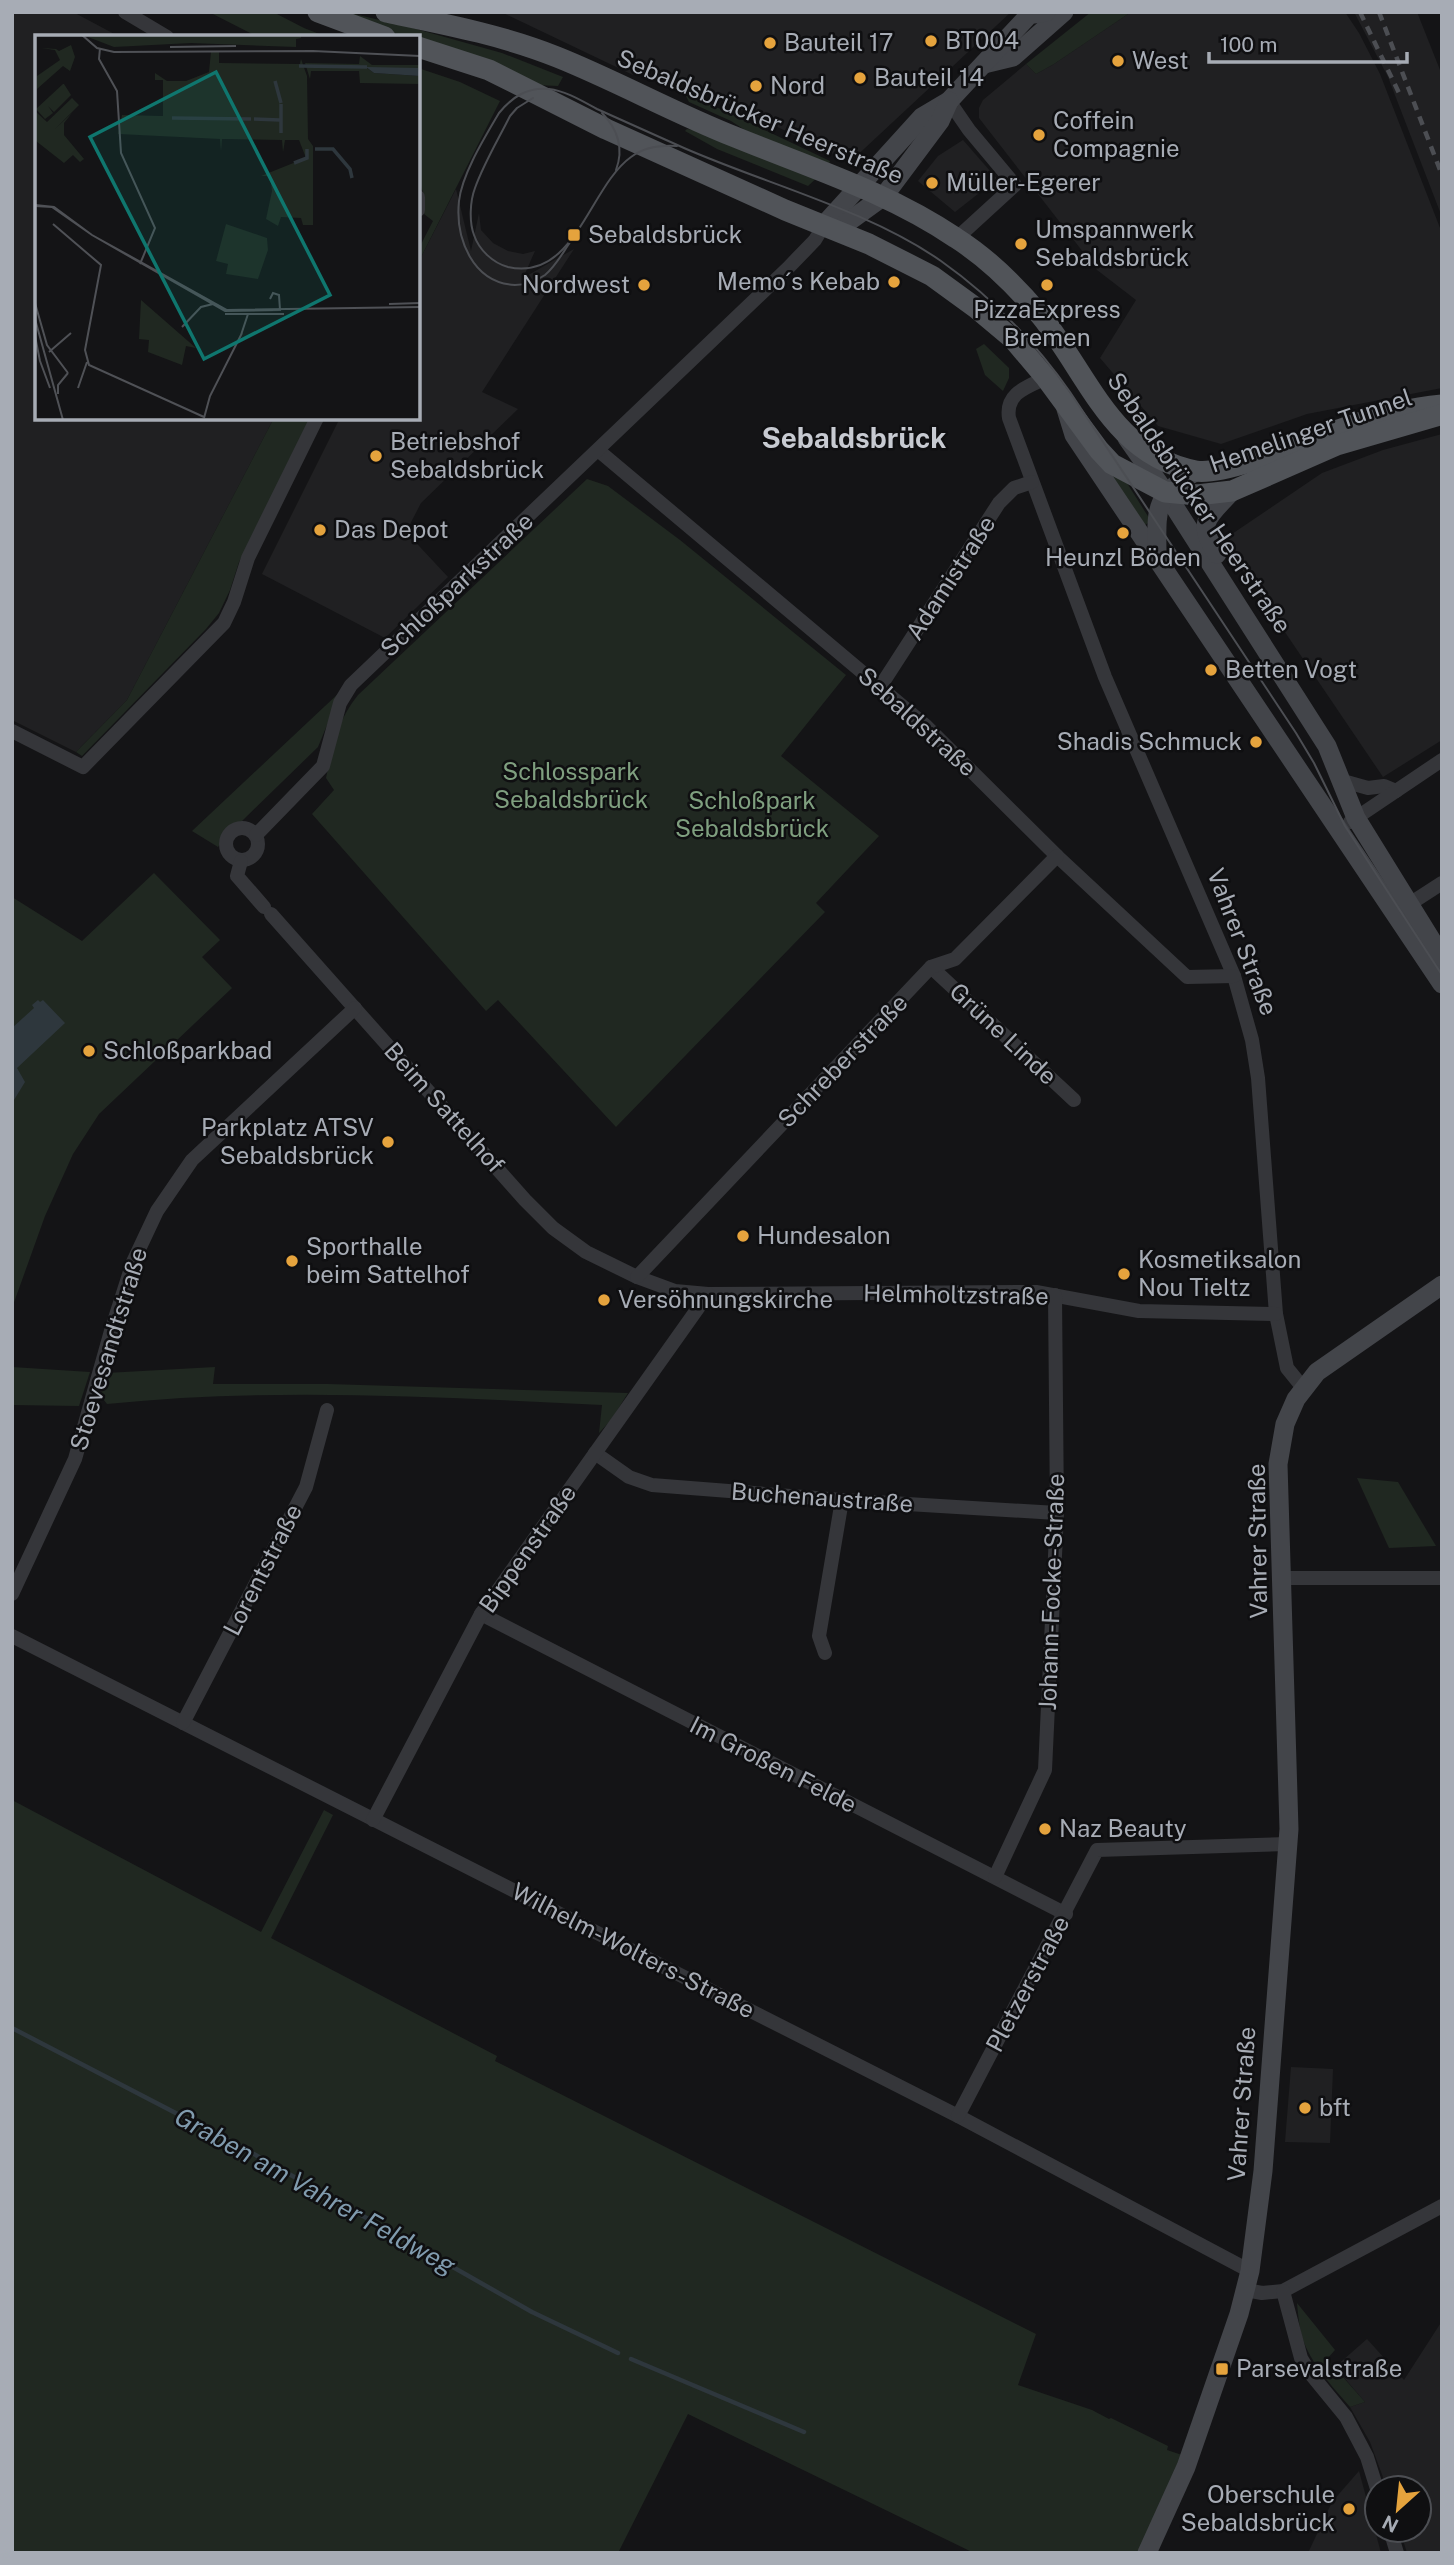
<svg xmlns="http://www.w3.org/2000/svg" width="1454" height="2565" viewBox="0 0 1454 2565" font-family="'Public Sans',sans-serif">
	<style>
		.built { fill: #202022 }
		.green { fill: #202821 }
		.water { fill: #2e373d }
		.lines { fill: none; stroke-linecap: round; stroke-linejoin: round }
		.stream { stroke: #2e373d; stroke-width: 4.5 }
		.street { stroke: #35363a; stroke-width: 14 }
		.secondary { stroke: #43454a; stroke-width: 19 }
		.primary { stroke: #515459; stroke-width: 21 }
		.tram { stroke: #4c4e53; stroke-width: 2 }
		.rail { stroke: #4c4e53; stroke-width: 4.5; stroke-dasharray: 9 7; stroke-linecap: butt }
		.poi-dot { fill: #e5a33d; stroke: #0f0f11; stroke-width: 2.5 }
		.labels { text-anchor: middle; stroke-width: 5; stroke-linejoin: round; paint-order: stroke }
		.poi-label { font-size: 24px; fill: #a7acb5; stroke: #0f0f11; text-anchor: start }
		.street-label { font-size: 24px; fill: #a7acb5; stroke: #0f0f11 }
		.park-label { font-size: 24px; fill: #7f9f7f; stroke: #0f0f11 }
		.water-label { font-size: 26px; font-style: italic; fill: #809bae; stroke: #0f0f11 }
		.quarter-label { font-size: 28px; font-weight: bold; fill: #c7cad1; stroke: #0f0f11 }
		.inset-river { fill: none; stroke: #2e373d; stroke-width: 3.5 }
		.inset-road { fill: none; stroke: #4f5156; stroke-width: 2 }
		.view { fill: #0f766e; fill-opacity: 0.15; stroke: #0f766e; stroke-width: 3.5 }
		.inset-edge { fill: none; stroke: #a7acb5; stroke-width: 3.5 }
	</style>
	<rect width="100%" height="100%" fill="#141416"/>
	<g class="built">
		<polygon points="12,12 73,12 120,37 37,37 37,418 274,418 127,700 76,752 12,720"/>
		<polygon points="501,12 1011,12 850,162 647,64 633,75"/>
		<polygon points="1131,12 1345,12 1359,33 1380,74 1442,233 1442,388 1307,414 1221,444 1158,426 1100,358 1136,300 1097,270 979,118 979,108 983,100 1026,64 1036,74 1054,64"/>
		<polygon points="1354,12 1417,12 1442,75 1442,217 1388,77"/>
		<polygon points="963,140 997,179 955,212 918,181 938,156"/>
		<polygon points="456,189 471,251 479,213 481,230 493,243 508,251 523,254 535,251 523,278 574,249 482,392 518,409 421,503 406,532 448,577 385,638 262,574 340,418 418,418 418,263"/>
		<polygon points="1442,434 1442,740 1383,777 1230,551 1228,541 1232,534 1322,473 1383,450"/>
		<polygon points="1291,2067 1333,2069 1330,2143 1285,2142"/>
		<polygon points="1442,2321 1442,2553 1407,2553 1400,2530 1419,2530 1419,2488 1387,2488 1370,2442 1350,2407 1365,2402 1335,2367 1367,2339 1404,2380"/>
		<polygon points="1359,2471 1381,2553 1308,2553 1332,2502"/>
	</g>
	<g class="green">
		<polygon points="209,12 273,12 304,28 327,37 258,37"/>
		<path d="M 346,12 L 409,27 L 502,53 L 563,77 L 558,86 L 537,85 L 418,39 L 418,37 C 394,37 368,22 346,12 Z"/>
		<polygon points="1091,12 1131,12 1054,64 1036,74 1026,64"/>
		<polygon points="418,68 460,82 500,101 418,263 418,250 433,221 424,214 425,199 418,177"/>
		<polygon points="691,95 830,161 829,164 754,136 731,121 689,102 686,96"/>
		<polygon points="687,129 703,131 820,175 808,186 717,149 685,131"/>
		<polygon points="984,344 1009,368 1009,378 1003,391 985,375 976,349"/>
		<polygon points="274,418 311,418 239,562 230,590 219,613 206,629 82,756 76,752 127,700"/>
		<polygon points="1101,464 1125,480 1151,521 1142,527"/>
		<path d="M 587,479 L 608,486 L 680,540 L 846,675 L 781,756 L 879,836 L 816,903 L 825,912 L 616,1127 L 498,1000 L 486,1011 L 312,814 L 334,790 L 326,778 C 333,746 337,721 358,695 Z"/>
		<polygon points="341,691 318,747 242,821 232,827 218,847 192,831"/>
		<polygon points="154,873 220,940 202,957 232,988 99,1114 73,1154 45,1216 12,1308 12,897 82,941"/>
		<polygon points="12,1367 90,1372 79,1406 12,1405"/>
		<path d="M 215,1367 L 213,1384 L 328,1384 L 628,1393 L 611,1420 L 599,1433 L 602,1405 C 438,1397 271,1387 107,1404 L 100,1395 L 106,1373 Z"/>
		<polygon points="1357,1478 1398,1482 1436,1546 1389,1548"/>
		<polygon points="12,1800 261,1932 324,1810 333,1815 271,1938 497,2056 495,2061 1036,2334 1018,2385 1092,2410 1109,2419 1111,2418 1168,2446 1167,2450 1182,2455 1138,2553 974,2553 688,2414 618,2553 12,2553"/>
		<path d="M 1297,2303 L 1335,2350 L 1327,2359 L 1365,2402 L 1350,2407 C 1332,2386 1311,2364 1302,2337 C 1299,2326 1298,2314 1297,2303 Z"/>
	</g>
	<polygon class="water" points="38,1000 40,1002 43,1000 65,1023 17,1068 25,1082 14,1100 12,1028 34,1008 32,1005"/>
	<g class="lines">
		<g class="stream">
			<polyline points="12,2028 245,2149 532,2312 618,2353"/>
			<polyline points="631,2359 804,2432"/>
		</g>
		<g class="street">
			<polyline points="125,12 167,37"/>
			<polyline points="949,101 969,130 1015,185 957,238"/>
			<polyline points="418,197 418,210"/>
			<path d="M 1046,378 C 1027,387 1005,393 1009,418 L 1105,677 L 1234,976 L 1252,1040 L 1258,1078 L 1276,1314 L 1287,1368 L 1304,1389"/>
			<polyline points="599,451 925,725 1057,856 1187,977 1234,976"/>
			<polyline points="880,687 999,503 1014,488 1032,482"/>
			<polyline points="12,731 83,767 224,623 234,602 248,558 317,418"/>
			<polyline points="1343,781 1368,788 1384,786 1396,791"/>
			<polyline points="1350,822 1442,760"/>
			<circle cx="242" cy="844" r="16"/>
			<polyline points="256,835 323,766 340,703 351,685 788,268 815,240 824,225"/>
			<polyline points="241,861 237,876 264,907"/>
			<polyline points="1408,905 1442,883"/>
			<polyline points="271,914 525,1200 553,1228 586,1252 637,1277 675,1291 708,1294 1036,1292 1139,1311 1276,1314"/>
			<polyline points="931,967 1074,1100"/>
			<polyline points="637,1277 931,967 955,959 1057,856"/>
			<polyline points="595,1453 629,1477 652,1485 842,1500 1057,1513"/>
			<polyline points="1283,1578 1442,1578"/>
			<polyline points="12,1594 75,1459 111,1331 133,1262 157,1211 192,1160 355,1008"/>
			<polyline points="481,1614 1066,1914"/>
			<polyline points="12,1636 958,2116 1250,2271"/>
			<polyline points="825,1653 819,1636 842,1500"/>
			<polyline points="183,1723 306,1487 327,1410"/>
			<polyline points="373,1820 481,1614 708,1294"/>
			<polyline points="995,1877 1045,1770 1057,1513 1055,1295"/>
			<polyline points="958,2116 1097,1850 1288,1844"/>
			<polyline points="1246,2290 1262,2293 1283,2291 1442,2206"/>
			<polyline points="1283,2291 1301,2358 1310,2373 1346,2417 1367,2457 1377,2489"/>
			<polyline points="1390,2530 1397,2553"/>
		</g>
		<g class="secondary">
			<polyline points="984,64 1013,57 1064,12"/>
			<polyline points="824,225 922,117 949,101 1029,15 1046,12"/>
			<polyline points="837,230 884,196 940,121 949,101"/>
			<polyline points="1066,409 1074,435 1442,984"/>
			<polyline points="1127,438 1165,492 1327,746 1356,818 1442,957"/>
			<path d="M 1217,554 C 1195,521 1209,517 1232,491"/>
			<path d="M 1157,557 C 1157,510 1152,496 1197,471"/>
			<polyline points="1147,2553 1186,2467 1239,2314 1250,2271 1263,2171 1289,1829 1278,1464 1285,1424 1296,1399 1317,1372 1442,1285"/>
		</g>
		<g class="primary">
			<polyline points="318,12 385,37"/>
			<path d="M 386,12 C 444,24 502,35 557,57 C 617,81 674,113 735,137 C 811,168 888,192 956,238 C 989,259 1016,286 1041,316 C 1088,374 1113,456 1196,471 C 1226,476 1314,438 1347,427 C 1378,416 1409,408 1442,405"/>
			<polyline points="418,47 489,70 606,129 785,210 869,244 932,276 976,308 1013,339 1046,378 1099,450 1112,464 1165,492 1197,495 1232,491 1337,445 1440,415"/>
		</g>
		<g class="tram">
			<path d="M 533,98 L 517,108 L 510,116 C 498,140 484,163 475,188 C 470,201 469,222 474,235 C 479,250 493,263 508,267 C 575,282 589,187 631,157 C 644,147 660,145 677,146"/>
			<path d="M 602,113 C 618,129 624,149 616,170"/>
			<path d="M 571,241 C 563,252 556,266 545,275 C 536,281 526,285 515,285 C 473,283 455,239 459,201 C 462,174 485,137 499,113 C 512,97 527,87 549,89 C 566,91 582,101 597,109 C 626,122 655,135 684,148 C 766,184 868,210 941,261 C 992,297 1034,341 1070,392 L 1296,733 L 1314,763 L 1345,826 L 1442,975"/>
		</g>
		<g class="rail">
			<polyline points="1360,12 1400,95"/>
			<polyline points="1379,12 1442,175"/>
		</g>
	</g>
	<g class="poi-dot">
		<circle cx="931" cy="41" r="7"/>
		<circle cx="770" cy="43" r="7"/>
		<circle cx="1118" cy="61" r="7"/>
		<circle cx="860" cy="78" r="7"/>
		<circle cx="756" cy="86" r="7"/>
		<circle cx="1039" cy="135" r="7"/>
		<circle cx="932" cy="183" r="7"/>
		<rect x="567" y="228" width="14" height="14" rx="3.5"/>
		<circle cx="1021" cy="244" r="7"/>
		<circle cx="894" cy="282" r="7"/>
		<circle cx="644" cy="285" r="7"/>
		<circle cx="1047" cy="285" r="7"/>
		<circle cx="376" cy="456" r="7"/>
		<circle cx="320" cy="530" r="7"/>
		<circle cx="1123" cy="533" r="7"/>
		<circle cx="1211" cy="670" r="7"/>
		<circle cx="1256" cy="742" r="7"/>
		<circle cx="89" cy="1051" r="7"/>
		<circle cx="388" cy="1142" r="7"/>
		<circle cx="743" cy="1236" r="7"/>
		<circle cx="292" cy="1261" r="7"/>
		<circle cx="1124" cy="1274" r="7"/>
		<circle cx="604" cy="1300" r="7"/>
		<circle cx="1045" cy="1829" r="7"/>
		<circle cx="1305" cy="2108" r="7"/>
		<rect x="1215" y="2362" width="14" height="14" rx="3.5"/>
		<circle cx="1349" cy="2509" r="7"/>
	</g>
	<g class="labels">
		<g class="poi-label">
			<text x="945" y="49">BT004</text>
			<text x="784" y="51">Bauteil 17</text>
			<text x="1132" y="69">West</text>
			<text x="874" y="86">Bauteil 14</text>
			<text x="770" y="94">Nord</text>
			<text x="1053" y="129">Coffein<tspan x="1053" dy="28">Compagnie</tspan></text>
			<text x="946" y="191">Müller-Egerer</text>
			<text x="1035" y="238">Umspannwerk<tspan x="1035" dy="28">Sebaldsbrück</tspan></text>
			<text x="588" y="243">Sebaldsbrück</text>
			<text x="880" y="290" text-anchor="end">Memo´s Kebab</text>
			<text x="630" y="293" text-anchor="end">Nordwest</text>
			<text x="1047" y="318" text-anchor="middle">PizzaExpress<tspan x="1047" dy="28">Bremen</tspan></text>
			<text x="390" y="450">Betriebshof<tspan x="390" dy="28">Sebaldsbrück</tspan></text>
			<text x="334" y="538">Das Depot</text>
			<text x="1123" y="566" text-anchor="middle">Heunzl Böden</text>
			<text x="1225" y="678">Betten Vogt</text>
			<text x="1242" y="750" text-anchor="end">Shadis Schmuck</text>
			<text x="103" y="1059">Schloßparkbad</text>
			<text x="374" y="1136" text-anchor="end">Parkplatz ATSV<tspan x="374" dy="28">Sebaldsbrück</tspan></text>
			<text x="757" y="1244">Hundesalon</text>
			<text x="306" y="1255">Sporthalle<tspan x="306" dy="28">beim Sattelhof</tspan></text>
			<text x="1138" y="1268">Kosmetiksalon<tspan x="1138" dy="28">Nou Tieltz</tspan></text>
			<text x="618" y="1308">Versöhnungskirche</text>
			<text x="1059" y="1837">Naz Beauty</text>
			<text x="1319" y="2116">bft</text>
			<text x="1236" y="2377">Parsevalstraße</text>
			<text x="1335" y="2503" text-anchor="end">Oberschule<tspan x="1335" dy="28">Sebaldsbrück</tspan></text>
		</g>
		<g class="street-label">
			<text transform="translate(760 117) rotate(23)" y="8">Sebaldsbrücker Heerstraße</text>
			<text transform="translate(1311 431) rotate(-19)" y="8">Hemelinger Tunnel</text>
			<text transform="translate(1199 503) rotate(56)" y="8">Sebaldsbrücker Heerstraße</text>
			<text transform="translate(951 578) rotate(-57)" y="8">Adamistraße</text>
			<text transform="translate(457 585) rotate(-43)" y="8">Schloßparkstraße</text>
			<text transform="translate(917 722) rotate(42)" y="8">Sebaldstraße</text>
			<text transform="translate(1242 942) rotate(69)" y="8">Vahrer Straße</text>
			<text transform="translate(1003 1034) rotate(43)" y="8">Grüne Linde</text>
			<text transform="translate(843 1061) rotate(-46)" y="8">Schreberstraße</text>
			<text transform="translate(444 1108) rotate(48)" y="8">Beim Sattelhof</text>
			<text transform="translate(956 1295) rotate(1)" y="8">Helmholtzstraße</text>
			<text transform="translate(109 1349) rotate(-73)" y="8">Stoevesandtstraße</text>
			<text transform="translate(822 1498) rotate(4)" y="8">Buchenaustraße</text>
			<text transform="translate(1258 1541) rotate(-91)" y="8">Vahrer Straße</text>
			<text transform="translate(528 1549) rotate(-55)" y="8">Bippenstraße</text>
			<text transform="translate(263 1570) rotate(-63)" y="8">Lorentstraße</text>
			<text transform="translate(1052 1592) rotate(-88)" y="8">Johann-Focke-Straße</text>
			<text transform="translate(773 1765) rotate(27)" y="8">Im Großen Felde</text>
			<text transform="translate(633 1951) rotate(27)" y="8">Wilhelm-Wolters-Straße</text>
			<text transform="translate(1028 1984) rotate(-62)" y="8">Pletzerstraße</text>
			<text transform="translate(1242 2104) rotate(-86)" y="8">Vahrer Straße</text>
		</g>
		<g class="park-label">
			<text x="571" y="780">Schlosspark<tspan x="571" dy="28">Sebaldsbrück</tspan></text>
			<text x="752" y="809">Schloßpark<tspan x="752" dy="28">Sebaldsbrück</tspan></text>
		</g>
		<g class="water-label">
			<text transform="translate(315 2191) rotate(29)" y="9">Graben am Vahrer Feldweg</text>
		</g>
		<g class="quarter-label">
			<text x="854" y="448">Sebaldsbrück</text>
		</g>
	</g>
	<g transform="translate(35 35)">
		<rect width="385" height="385" fill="#141416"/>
		<path d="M 67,0 L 266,0 L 266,3 L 261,4 L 261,12 L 156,8 L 79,12 L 53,2 ZM 36,10 L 40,22 L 35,36 L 28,31 L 2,54 L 2,41 L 25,25 L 20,15 L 6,13 L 21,14 L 24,16 ZM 176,17 L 184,17 L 184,28 L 265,29 L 266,24 L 272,41 L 273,104 L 278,111 L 278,190 L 268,190 L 266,183 L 246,182 L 243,191 L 231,184 L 237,156 L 235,141 L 226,141 L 271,123 L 264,105 L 250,105 L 248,117 L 247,105 L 187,104 L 186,117 L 185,104 L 83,99 L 87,80 L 128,81 L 128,45 L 120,45 L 120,38 L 132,46 L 151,46 L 174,37 ZM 325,21 L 337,30 L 385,30 L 385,34 L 332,33 L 339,38 L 385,41 L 385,49 L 325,48 L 324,36 L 276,36 L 275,44 L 270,28 L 324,29 ZM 28,49 L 29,49 L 36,60 L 19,77 L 13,71 L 18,78 L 10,84 L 1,74 ZM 37,63 L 44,70 L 20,94 L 37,78 L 29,88 L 29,100 L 49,124 L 45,127 L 38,120 L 29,128 L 1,106 L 0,76 L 12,87 ZM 191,189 L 232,203 L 233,215 L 223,244 L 191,239 L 193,229 L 181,226 ZM 106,265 L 161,313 L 151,311 L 147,330 L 113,317 L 114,305 L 104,304 Z" fill="#202821"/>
		<path d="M 331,32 L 383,33 L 385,41 L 339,38 Z" fill="#2e373d"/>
		<path class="inset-river" d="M 264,31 L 332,32M 240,46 L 246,68M 137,83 L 216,84M 219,84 L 245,85M 246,98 L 246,69M 280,114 L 298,114 L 315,134 L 317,143M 259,128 L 272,123 L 272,114"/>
		<path class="inset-road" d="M 47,0 L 62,13 L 79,17 L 278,16 L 385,21M 135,12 L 201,11M 65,13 L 64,24 L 82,56 L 86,118 L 120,193 L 105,229M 0,170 L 19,172 L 57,200 L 192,275 L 385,272M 0,171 L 17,172 L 57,200 L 190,276 L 245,275 L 244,260 L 238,258 L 235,264M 18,189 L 66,230 L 50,315 L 54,330 L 169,382M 0,268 L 12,310 L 33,338M 354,269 L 385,268M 190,279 L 249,279M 0,284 L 28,385M 147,292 L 166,272 L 178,269M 206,300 L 213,279M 0,301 L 5,326M 14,317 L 36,298M 5,326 L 15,353M 43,353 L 52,327M 23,359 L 23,350 L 33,338M 169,383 L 175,361 L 207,298"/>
		<path class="view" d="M 181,37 L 295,260 L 169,324 L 55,102 Z"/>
		<rect width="385" height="385" class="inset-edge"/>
	</g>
	<rect width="1454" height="2565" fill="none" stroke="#a7acb5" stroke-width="28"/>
	<g transform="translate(1398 2509) rotate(207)"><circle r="33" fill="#0f0f11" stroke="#4c4e53" stroke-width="2"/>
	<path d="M0-5L12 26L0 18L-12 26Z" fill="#e5a33d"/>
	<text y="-10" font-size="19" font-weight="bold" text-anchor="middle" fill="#a7acb5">N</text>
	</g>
	<path d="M1209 52v10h198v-10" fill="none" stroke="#a7acb5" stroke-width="3.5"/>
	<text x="1220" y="52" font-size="21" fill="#a7acb5" stroke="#0f0f11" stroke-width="5" paint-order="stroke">100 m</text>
</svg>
